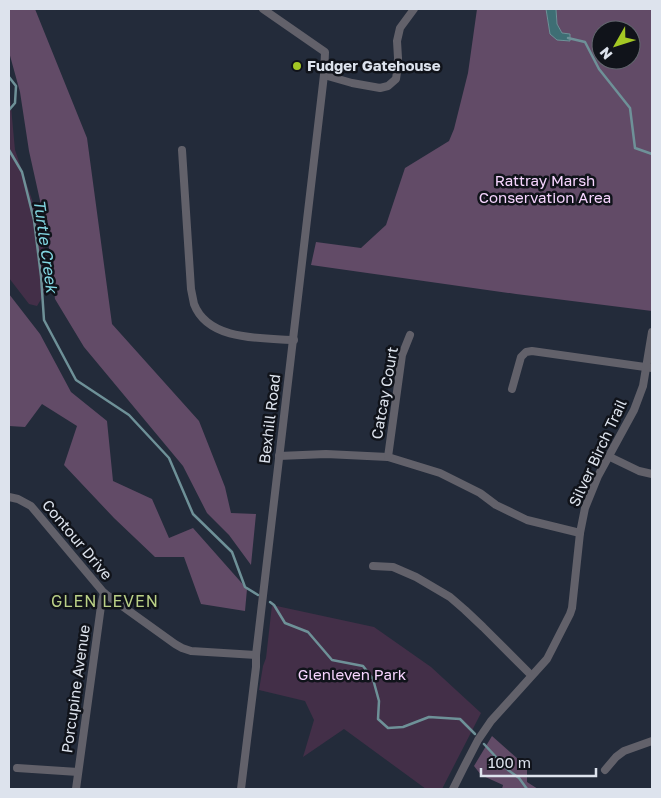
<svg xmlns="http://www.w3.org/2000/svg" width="661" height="798" viewBox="0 0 661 798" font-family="'Golos Text',sans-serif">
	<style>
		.green { fill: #432f48 }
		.forest { fill: #624b67; fill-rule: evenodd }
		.water { fill: #3e6e74; stroke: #6e9198 }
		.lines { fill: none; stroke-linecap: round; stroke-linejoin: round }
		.stream { stroke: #6e9198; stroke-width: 2.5 }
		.street { stroke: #62616a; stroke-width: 8 }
		.poi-dot { fill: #a4c824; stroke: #10131a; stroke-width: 2 }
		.labels { text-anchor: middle; stroke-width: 5; stroke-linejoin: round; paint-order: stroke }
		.poi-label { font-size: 15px; font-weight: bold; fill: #dde3ed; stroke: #10131a; text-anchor: start }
		.park-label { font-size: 15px; fill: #f7d5ff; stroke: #10131a }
		.street-label { font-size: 15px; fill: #dde3ed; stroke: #10131a }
		.water-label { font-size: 16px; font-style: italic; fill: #82d6e1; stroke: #10131a }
		.neighbourhood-label { font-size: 16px; letter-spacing: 1px; fill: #bbd187; stroke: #10131a }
	</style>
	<rect width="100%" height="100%" fill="#232b3a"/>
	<g class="green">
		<polygon points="9,85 15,150 43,232 51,283 37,306 29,304 9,278"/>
		<polygon points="272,605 374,627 431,667 481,713 442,789 426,789 344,729 303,757 314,720 305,701 259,690 263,666 266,658"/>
	</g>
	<g class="forest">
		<polygon points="9,9 35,9 87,138 112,324 199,421 225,487 231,513 256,514 251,565 229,535 207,513 183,466 84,347 55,299 47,232 29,151 20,92 9,52"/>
		<path d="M 477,9 L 546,9 L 550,34 L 570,41 L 570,34 L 562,33 L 557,24 L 556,9 L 652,9 L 652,311 L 516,294 L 311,265 L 316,242 L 361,248 L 386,225 L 405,168 L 449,141 L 454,129 L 468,73 ZM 601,30 L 631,30 L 631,60 L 601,60 Z"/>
		<polygon points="9,294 40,334 71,392 107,421 113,481 152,499 169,538 193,528 247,589 245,611 201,604 184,557 155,557 114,518 64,465 77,426 42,404 25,427 9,426"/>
		<polygon points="492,736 527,767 527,782 538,789 502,789 503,785 481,775 474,766"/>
	</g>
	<polygon class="water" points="546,9 556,9 557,24 562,33 570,34 570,41 557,40 550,34"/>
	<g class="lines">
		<g class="stream">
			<polyline points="568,38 585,42 599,69 630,108 635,148 652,154"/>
			<polyline points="9,77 16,86 15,103 9,110"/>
			<polyline points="9,150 22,172 34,220 41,276 44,320 76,380 129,415 169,458 193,514 232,552 245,587 258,595"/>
			<polyline points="270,602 274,605 285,623 308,632 332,660 363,666 373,679 379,701 378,719 388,728 403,727 429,717 460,719 475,734"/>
			<polyline points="484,744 508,770 519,778 527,789"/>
		</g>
		<g class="street">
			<polyline points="324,75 352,83 380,88 388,86 396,79 397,72 398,58 397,41 400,28 414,9"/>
			<path d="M 182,150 L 191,289 C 192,294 193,299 194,304 C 208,341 261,338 294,340"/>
			<polyline points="512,389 521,357 526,352 532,351 652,368"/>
			<polyline points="279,456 326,454 388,457 440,473 480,493 496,505 527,520 580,533"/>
			<polyline points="388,457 402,355 410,335"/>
			<polyline points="610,457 639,471 652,474"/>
			<polyline points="9,497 18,499 31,506 104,593 175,644 182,648 191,651 256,655"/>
			<polyline points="373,566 393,567 416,577 450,597 465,610 483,627 531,675"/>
			<polyline points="17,768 78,772"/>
			<polyline points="605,770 616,757 624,751 652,741"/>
			<polyline points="76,789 101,606 104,593"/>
			<path d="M 241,789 L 256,667 L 256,655 C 278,461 302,268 324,75 L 325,52 L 263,9"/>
			<polyline points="453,789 464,767 478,740 491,721 547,659 570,614 572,608 580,533 585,508 598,476 634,410 643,386 652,332"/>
		</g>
	</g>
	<circle class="poi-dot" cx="297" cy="66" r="5"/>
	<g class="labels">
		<g class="poi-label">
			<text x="307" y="71">Fudger Gatehouse</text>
		</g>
		<g class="park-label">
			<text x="545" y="186">Rattray Marsh<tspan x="545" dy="17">Conservation Area</tspan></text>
			<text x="352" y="680">Glenleven Park</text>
		</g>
		<g class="street-label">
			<text transform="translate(385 393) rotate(-80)" y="5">Catcay Court</text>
			<text transform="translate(270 419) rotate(-83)" y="5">Bexhill Road</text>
			<text transform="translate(598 453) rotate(-65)" y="5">Silver Birch Trail</text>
			<text transform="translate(77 540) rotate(50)" y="5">Contour Drive</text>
			<text transform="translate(76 689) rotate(-82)" y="5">Porcupine Avenue</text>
		</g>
		<g class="water-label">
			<text transform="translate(46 246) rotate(82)" y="6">Turtle Creek</text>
		</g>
		<g class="neighbourhood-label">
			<text x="105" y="607">GLEN LEVEN</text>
		</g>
	</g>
	<rect width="661" height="798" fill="none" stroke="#dde3ed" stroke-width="20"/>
	<g transform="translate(616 45) rotate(231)"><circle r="24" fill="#10131a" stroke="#62666e"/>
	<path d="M0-4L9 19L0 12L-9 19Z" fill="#a4c824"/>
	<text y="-8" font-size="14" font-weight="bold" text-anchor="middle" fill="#dde3ed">N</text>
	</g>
	<path d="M481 768v8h115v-8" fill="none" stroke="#dde3ed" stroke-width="2.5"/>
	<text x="488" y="768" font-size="15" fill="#dde3ed" stroke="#10131a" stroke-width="4" paint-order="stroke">100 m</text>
</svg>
